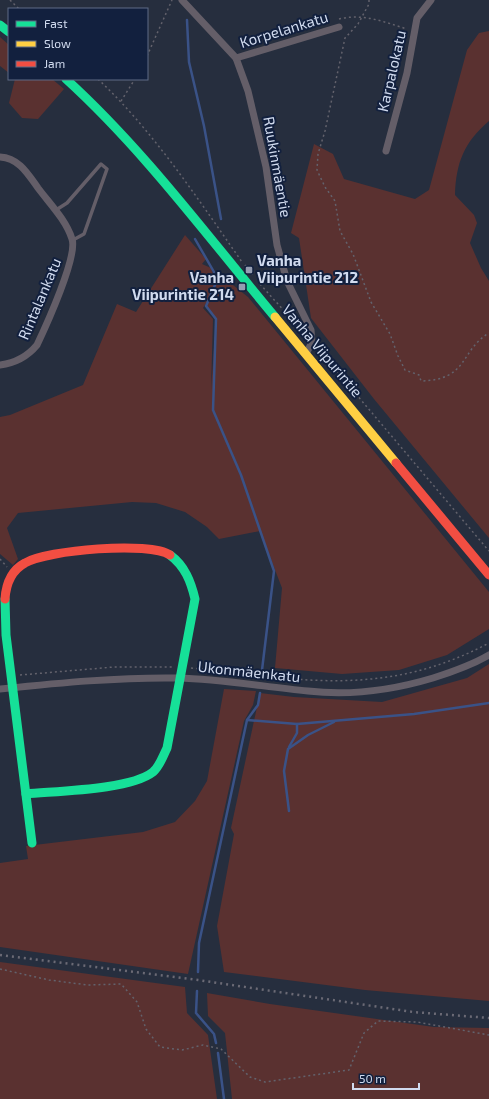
<svg xmlns="http://www.w3.org/2000/svg" width="489" height="1099" viewBox="0 0 489 1099" font-family="'Exo 2',sans-serif">
	<style>
		.green { fill: #5a3130; fill-rule: evenodd }
		.lines { fill: none; stroke-linecap: round; stroke-linejoin: round }
		.stream { stroke: #3a5287; stroke-width: 2.5 }
		.path { stroke: #63626c; stroke-width: 1.5; stroke-dasharray: 2 3; stroke-linecap: butt }
		.lane { stroke: #645e68; stroke-width: 3.5 }
		.street { stroke: #645e68; stroke-width: 7 }
		.fast { stroke: #16e098; stroke-width: 9 }
		.slow { stroke: #ffcf43; stroke-width: 9 }
		.jam { stroke: #f24e42; stroke-width: 9 }
		.rail { stroke: #6b6a75; stroke-width: 2.5; stroke-dasharray: 2 4; stroke-linecap: butt }
		.poi-dot { fill: #959eb1; stroke: #12203e; stroke-width: 1.5 }
		.labels { text-anchor: middle; stroke-width: 4; stroke-linejoin: round; paint-order: stroke }
		.street-label { font-size: 15px; fill: #d1dbef; stroke: #12203e }
		.poi-label { font-size: 15px; font-weight: bold; fill: #d1dbef; stroke: #12203e; text-anchor: start }
	</style>
	<rect width="100%" height="100%" fill="#262e3e"/>
	<g class="green">
		<path d="M 489,31 L 489,121 C 464,142 456,163 455,195 L 474,215 L 477,223 L 470,243 L 481,268 L 489,281 L 489,538 L 374,399 L 311,318 L 299,238 L 291,233 L 314,144 L 333,154 L 344,179 L 415,199 L 429,190 L 467,50 L 479,33 Z"/>
		<polygon points="0,37 9,45 9,73 0,66"/>
		<polygon points="15,79 52,79 64,89 38,119 22,118 9,103"/>
		<path d="M 185,235 L 206,259 L 202,264 L 211,268 L 216,282 L 219,274 L 248,297 L 489,592 L 489,629 L 447,655 L 399,670 L 342,674 L 275,668 L 282,588 L 260,531 L 219,539 L 207,527 L 185,512 L 156,503 L 132,502 L 18,513 L 7,528 L 18,559 L 13,565 L 0,554 L 0,417 L 10,415 L 83,385 L 117,304 L 136,312 ZM 208,300 L 206,306 L 216,319 L 211,390 L 213,319 L 203,308 Z"/>
		<polygon points="489,664 489,1001 365,990 224,972 217,926 234,834 231,828 260,693 294,697 382,702 467,678"/>
		<polygon points="224,689 256,691 253,705 244,721 188,974 0,947 0,863 28,859 26,846 143,832 175,822 195,801 207,781"/>
		<polygon points="0,962 185,987 187,1013 208,1035 217,1099 0,1099"/>
		<polygon points="207,993 270,1004 434,1027 489,1028 489,1099 232,1099 225,1033 208,1016"/>
	</g>
	<g class="lines">
		<g class="stream">
			<polyline points="187,20 189,62 204,126 221,219"/>
			<polyline points="195,239 214,272 215,285 206,306 216,319 213,410 241,475 274,571 262,670"/>
			<polyline points="247,720 297,724 414,714 489,703"/>
			<polyline points="289,747 297,733 297,724"/>
			<polyline points="289,811 284,771 288,749 308,735 334,722"/>
			<polyline points="198,972 199,943 247,720 258,705 260,693"/>
			<polyline points="197,991 196,1013 214,1034 216,1043"/>
			<polyline points="218,1053 224,1099"/>
		</g>
		<g class="path">
			<polyline points="10,0 19,9"/>
			<path d="M 369,0 L 369,4 L 358,24 L 345,38 L 325,131 L 318,154 L 317,170 L 325,187 L 335,201 L 340,231 L 353,254 L 371,302 L 390,334 L 398,356 L 405,370 L 419,375 L 421,381 C 469,380 460,350 489,333"/>
			<path d="M 339,19 C 363,13 384,22 407,29"/>
			<polyline points="147,56 172,0"/>
			<path d="M 98,79 C 154,132 198,199 242,262"/>
			<polyline points="121,101 135,79"/>
			<polyline points="245,265 253,275"/>
			<polyline points="260,284 303,332"/>
			<polyline points="317,348 489,551"/>
			<polyline points="0,559 7,567"/>
			<path d="M 191,668 C 302,680 385,698 489,643"/>
			<polyline points="20,675 114,667 174,667"/>
			<polyline points="0,969 49,980 88,985 121,984 137,1002 146,1029 160,1047 182,1050 203,1045 221,1049 250,1077 265,1082 349,1070 364,1033 378,1021 417,1022 489,1035"/>
		</g>
		<polyline class="lane" points="56,210 67,203 101,164 107,169 84,234 73,240"/>
		<g class="street">
			<polyline points="182,0 236,58 248,91 266,167 277,245 287,281 311,330 312,342 306,354"/>
			<polyline points="236,58 339,27"/>
			<polyline points="386,151 407,73 417,18 431,0"/>
			<path d="M 0,157 C 19,158 28,174 38,188 C 50,204 66,220 72,239 C 78,256 46,326 37,345 C 27,357 16,363 0,365"/>
			<path d="M 0,689 C 59,683 119,677 178,678 C 222,679 265,687 308,691 C 350,696 393,690 433,678 C 452,672 472,665 489,655"/>
		</g>
		<g class="fast">
			<polyline points="0,25 9,32"/>
			<path d="M 66,79 C 144,150 208,237 275,317"/>
			<polyline points="5,599 6,635 32,843"/>
			<path d="M 26,794 C 57,791 130,790 153,772 C 160,766 163,756 167,748 L 195,599 C 191,582 185,566 170,555"/>
		</g>
		<polyline class="slow" points="275,317 396,463"/>
		<g class="jam">
			<polyline points="396,463 489,575"/>
			<path d="M 5,599 C 6,584 12,570 25,563 C 47,550 150,541 170,555"/>
		</g>
		<polyline class="rail" points="0,955 198,980 413,1012 489,1018"/>
	</g>
	<g class="poi-dot">
		<rect x="245" y="266" width="8" height="8" rx="2"/>
		<rect x="238" y="283" width="8" height="8" rx="2"/>
	</g>
	<g class="labels">
		<g class="street-label">
			<text transform="translate(284 30) rotate(-17)" y="5">Korpelankatu</text>
			<text transform="translate(392 71) rotate(-77)" y="5">Karpalokatu</text>
			<text transform="translate(277 167) rotate(80)" y="5">Ruukinmäentie</text>
			<text transform="translate(40 299) rotate(-67)" y="5">Rintalankatu</text>
			<text transform="translate(322 351) rotate(50)" y="5">Vanha Viipurintie</text>
			<text transform="translate(249 672) rotate(6)" y="5">Ukonmäenkatu</text>
		</g>
		<g class="poi-label">
			<text x="257" y="266">Vanha<tspan x="257" dy="17">Viipurintie 212</tspan></text>
			<text x="234" y="283" text-anchor="end">Vanha<tspan x="234" dy="17">Viipurintie 214</tspan></text>
		</g>
	</g>
	<rect x="8" y="8" width="140" height="72" fill="#12203e" stroke="#5e6b85"/>
	<rect x="16" y="21" width="20" height="6" fill="#16e098" stroke="#5e6b85"/>
	<text x="44" y="28" font-size="12" fill="#d1dbef">Fast</text>
	<rect x="16" y="41" width="20" height="6" fill="#ffcf43" stroke="#5e6b85"/>
	<text x="44" y="48" font-size="12" fill="#d1dbef">Slow</text>
	<rect x="16" y="61" width="20" height="6" fill="#f24e42" stroke="#5e6b85"/>
	<text x="44" y="68" font-size="12" fill="#d1dbef">Jam</text>
	<path d="M353 1083v6h66v-6" fill="none" stroke="#d1dbef" stroke-width="2"/>
	<text x="359" y="1083" font-size="12" fill="#d1dbef" stroke="#12203e" stroke-width="3" paint-order="stroke">50 m</text>
</svg>
